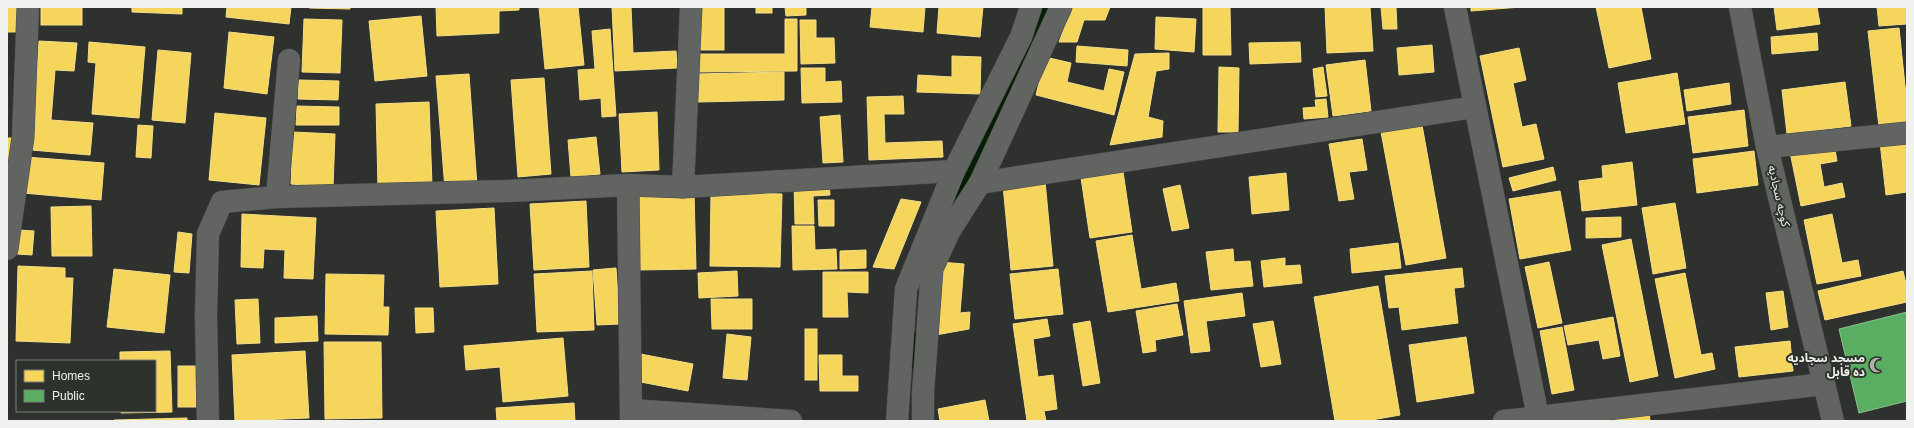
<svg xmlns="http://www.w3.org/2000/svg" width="1914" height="428" viewBox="0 0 1914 428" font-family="Helvetica,'Noto Sans Arabic',sans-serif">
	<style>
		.homes { fill: #f6d55c; stroke: #f4de88 }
		.public { fill: #5aae61; stroke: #87c28b }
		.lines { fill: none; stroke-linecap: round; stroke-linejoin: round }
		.stream { stroke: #051e04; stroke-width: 9 }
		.street-casing { stroke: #4a4c49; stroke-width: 23 }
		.street { stroke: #626461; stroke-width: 22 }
		.labels { text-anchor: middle; stroke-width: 4; stroke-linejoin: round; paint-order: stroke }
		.street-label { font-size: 12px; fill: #eff2ee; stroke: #2d322c }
		.poi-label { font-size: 12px; font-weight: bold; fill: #eff2ee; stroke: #2d322c; text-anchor: end }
	</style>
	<rect width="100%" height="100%" fill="#2e312d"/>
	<g class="homes">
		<rect x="7" y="7" width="14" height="25"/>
		<rect x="41" y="7" width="41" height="18"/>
		<polygon points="132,7 182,7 182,14 132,12"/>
		<polygon points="227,7 291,7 289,24 226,17"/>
		<polygon points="309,7 350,7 350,9 309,8"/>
		<polygon points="436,7 519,7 519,10 499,11 499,33 437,36"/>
		<polygon points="539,7 578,7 584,65 545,69"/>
		<polygon points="612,7 631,7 633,53 676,51 677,68 615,71"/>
		<rect x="700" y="7" width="24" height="43"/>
		<rect x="756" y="7" width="16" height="6"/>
		<polygon points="785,7 806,7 806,15 786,16"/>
		<polygon points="872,7 925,7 923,32 870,27"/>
		<polygon points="939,7 983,7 980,37 937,33"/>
		<polygon points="1072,7 1110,7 1105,20 1084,20 1077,42 1059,42"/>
		<polygon points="1203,7 1230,7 1231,55 1203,55"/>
		<polygon points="1325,7 1370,7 1373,51 1327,53"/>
		<polygon points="1381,7 1396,7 1397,29 1383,29"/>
		<polygon points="1471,7 1521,7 1471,11"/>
		<polygon points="1596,7 1641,7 1651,59 1609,68"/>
		<polygon points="1774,7 1817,7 1820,24 1777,30"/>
		<polygon points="1877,7 1907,7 1907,24 1879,26"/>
		<polygon points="421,16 427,76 375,81 369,21"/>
		<polygon points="1156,17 1196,19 1194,52 1155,49"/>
		<polygon points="304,19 342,20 340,73 302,72"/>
		<polygon points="785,19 797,19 797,71 698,72 697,54 785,54"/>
		<polygon points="800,20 816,20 816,38 834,38 835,63 801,64"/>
		<polygon points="1899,28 1907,105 1907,124 1879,127 1868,31"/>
		<polygon points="610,29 616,116 602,117 601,98 580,100 578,70 595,69 592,31"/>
		<polygon points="229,32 274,37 267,94 224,88"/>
		<polygon points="1817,33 1818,50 1772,54 1771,37"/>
		<polygon points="39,41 77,43 74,71 55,70 51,120 93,123 90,155 31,150"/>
		<polygon points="89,42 145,47 139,118 92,114 96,63 88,62"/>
		<polygon points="1300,42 1301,62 1250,64 1249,43"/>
		<polygon points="1432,45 1434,72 1399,75 1397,48"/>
		<polygon points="1077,46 1128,50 1127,66 1076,62"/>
		<polygon points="1519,48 1526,80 1513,83 1522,127 1536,124 1544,159 1503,167 1480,56"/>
		<polygon points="158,50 191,53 185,123 152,120"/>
		<polygon points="1169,53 1169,69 1156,71 1148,117 1163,121 1162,137 1110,145 1135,54"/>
		<polygon points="952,56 981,57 980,94 917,92 918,75 952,77"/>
		<polygon points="1045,57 1071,63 1067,82 1104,91 1109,69 1124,72 1114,115 1036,95"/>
		<polygon points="1365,60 1371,111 1333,116 1326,65"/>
		<polygon points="1219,67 1239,68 1238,132 1218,132"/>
		<polygon points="1323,67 1327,96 1316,97 1313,69"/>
		<polygon points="801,68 825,68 825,82 841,81 842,102 802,103"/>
		<polygon points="784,72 784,100 698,102 697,74"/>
		<polygon points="1677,73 1685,124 1626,133 1618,83"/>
		<polygon points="469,74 477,186 445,189 436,76"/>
		<polygon points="544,78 551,174 518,177 511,80"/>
		<polygon points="299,80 339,81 338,100 298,99"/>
		<polygon points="1845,82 1851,126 1787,134 1782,90"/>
		<polygon points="1729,83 1731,104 1687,111 1684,90"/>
		<polygon points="903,96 904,114 884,114 885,143 942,141 943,157 869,160 867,97"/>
		<polygon points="1326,99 1328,117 1304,119 1303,108 1316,107 1315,100"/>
		<polygon points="429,102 432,185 378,187 376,104"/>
		<polygon points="297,106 339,107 339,125 296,125"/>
		<polygon points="1744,110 1748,146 1693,153 1688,117"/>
		<polygon points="657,112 659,170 622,172 619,114"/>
		<polygon points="215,113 266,118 259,185 209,180"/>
		<polygon points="840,115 843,162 823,163 820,117"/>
		<polygon points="138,125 153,126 151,158 136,157"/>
		<polygon points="1422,125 1446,258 1406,265 1381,132"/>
		<polygon points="293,132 335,134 333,187 291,184"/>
		<polygon points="596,137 600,174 571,177 568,140"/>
		<polygon points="7,138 12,138 7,168"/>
		<polygon points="1362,139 1367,170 1349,172 1354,199 1339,201 1329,144"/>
		<polygon points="1907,139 1907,192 1886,195 1880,142"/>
		<polygon points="1834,144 1837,161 1820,164 1824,187 1842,183 1845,197 1801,206 1790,152"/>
		<polygon points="1754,151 1758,185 1697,193 1693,159"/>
		<polygon points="26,157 104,163 101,200 23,193"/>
		<polygon points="1632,162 1637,205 1582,211 1579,181 1603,178 1602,166"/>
		<polygon points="1122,165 1132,232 1090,238 1080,171"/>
		<polygon points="1553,167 1556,180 1513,191 1509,178"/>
		<polygon points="1286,173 1289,210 1252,214 1249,177"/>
		<polygon points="1045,181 1053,266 1011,270 1003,185"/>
		<polygon points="829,182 830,195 813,196 814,224 795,224 794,183"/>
		<polygon points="1180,185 1189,228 1172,231 1163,189"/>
		<polygon points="1560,191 1571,250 1520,259 1509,199"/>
		<polygon points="694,192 696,269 639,270 637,193"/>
		<polygon points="711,192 782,194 780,267 710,266"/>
		<polygon points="901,199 921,202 894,269 873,267"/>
		<polygon points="818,200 834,200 834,226 819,226"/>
		<polygon points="586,201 589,267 534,270 530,204"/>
		<polygon points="1675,203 1686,268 1653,274 1642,208"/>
		<polygon points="91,206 92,256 52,256 51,207"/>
		<polygon points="494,208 498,284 440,287 436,211"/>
		<polygon points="242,214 316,218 313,279 284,278 285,250 264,249 263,268 241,267"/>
		<polygon points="1832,214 1842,263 1858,260 1861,276 1817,284 1804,220"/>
		<polygon points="1621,217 1621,237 1586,238 1586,218"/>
		<polygon points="792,226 814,226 815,250 836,249 837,269 793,270"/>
		<polygon points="19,230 34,231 32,255 17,254"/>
		<polygon points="178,232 192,234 189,273 174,272"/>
		<polygon points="1132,235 1141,289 1176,283 1179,301 1108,312 1096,241"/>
		<polygon points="1631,239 1658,376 1630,382 1602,245"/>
		<polygon points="1398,243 1401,268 1352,273 1350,249"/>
		<polygon points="1233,249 1234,262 1250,261 1253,286 1211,290 1206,252"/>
		<polygon points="866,250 866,268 840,269 840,251"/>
		<polygon points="1285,258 1285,266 1300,265 1302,283 1264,287 1261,261"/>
		<polygon points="940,262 964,264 960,313 970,312 969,329 930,336"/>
		<polygon points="1549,262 1562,323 1538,328 1525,267"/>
		<polygon points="18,266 65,268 65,278 73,278 70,343 16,341"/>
		<polygon points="616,268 620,324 597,325 593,270"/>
		<polygon points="1462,268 1464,287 1454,288 1458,323 1402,330 1399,307 1389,308 1385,276"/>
		<polygon points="114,269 170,275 164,333 107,327"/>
		<polygon points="1058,269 1063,314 1015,319 1010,274"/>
		<polygon points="592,271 594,330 537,332 534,274"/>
		<polygon points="737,271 738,296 699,298 698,273"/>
		<polygon points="1903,271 1907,288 1907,302 1825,320 1818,291"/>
		<polygon points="823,272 868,272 868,293 847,292 848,317 823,317"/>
		<polygon points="1685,273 1701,355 1712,353 1715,369 1675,378 1655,279"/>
		<polygon points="326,274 384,275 383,307 389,307 388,335 325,334"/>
		<polygon points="1378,286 1400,415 1366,421 1335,421 1314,297"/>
		<polygon points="1783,291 1788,327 1771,330 1766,293"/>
		<polygon points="1242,293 1245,316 1206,321 1210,351 1191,353 1184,301"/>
		<polygon points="258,299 260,343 237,344 235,300"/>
		<polygon points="711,299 752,299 752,329 712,329"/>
		<polygon points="1177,304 1183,335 1155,340 1156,351 1143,353 1136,311"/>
		<polygon points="415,308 433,308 434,332 416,333"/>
		<polygon points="317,316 318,341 275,343 275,318"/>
		<polygon points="1613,317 1620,356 1603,359 1599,340 1568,345 1564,326"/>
		<polygon points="1047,319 1050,336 1033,339 1038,377 1053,375 1057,409 1044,411 1046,421 1027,421 1013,324"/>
		<polygon points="1090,321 1100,383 1083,386 1073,324"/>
		<polygon points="1273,321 1281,364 1261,367 1253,324"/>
		<polygon points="1562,327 1574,390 1552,394 1540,331"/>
		<rect x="805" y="329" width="12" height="51"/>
		<polygon points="727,334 751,337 747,380 723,378"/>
		<polygon points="1466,337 1474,393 1417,402 1409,345"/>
		<polygon points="563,338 568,396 503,402 500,367 466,370 464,346"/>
		<polygon points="1790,341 1793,371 1739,377 1735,347"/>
		<polygon points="324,342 381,342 382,418 325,419"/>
		<polygon points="170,351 172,412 121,413 121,411 155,411 155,361 120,361 120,352"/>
		<polygon points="305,351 309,418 235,421 232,355"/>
		<polygon points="635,353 693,364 688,391 630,380"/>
		<polygon points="819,355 842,355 842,376 858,376 858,391 820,391"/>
		<rect x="178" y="366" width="18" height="41"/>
		<polygon points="985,400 989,421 940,421 938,409"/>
		<polygon points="574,403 575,421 497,421 496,408"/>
		<polygon points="1649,410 1650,421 1615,421 1615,413"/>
		<polygon points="187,418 187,421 114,421 114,420"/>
	</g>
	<polygon class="public" points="1907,312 1907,401 1859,413 1839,329"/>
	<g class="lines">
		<g class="stream">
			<polyline points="954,206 1035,33 1045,7"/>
			<polyline points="915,365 917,336"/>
		</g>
		<defs>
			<g id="street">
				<polyline points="1455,7 1538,417"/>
				<polyline points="1740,7 1767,147 1833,421"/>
				<polyline points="1767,147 1907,133"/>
				<polyline points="980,183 1475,107"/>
				<polyline points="628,185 631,421"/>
				<polyline points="683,187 691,7"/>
				<polyline points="277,197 289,60"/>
				<polyline points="7,249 23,137 28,7"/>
				<polyline points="631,410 791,421"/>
				<polyline points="208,421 206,315 208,234 222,202 277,197 506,191 628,185 683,187 954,171"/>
				<polyline points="897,421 906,289 954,171 1021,37 1031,7"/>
				<polyline points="923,421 923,393 932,269 950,230 980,183 1061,7"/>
				<polyline points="1504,421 1824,384"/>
			</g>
		</defs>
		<use href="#street" class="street-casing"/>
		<use href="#street" class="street"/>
	</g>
	<defs>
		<symbol id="mosque-bare" viewBox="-9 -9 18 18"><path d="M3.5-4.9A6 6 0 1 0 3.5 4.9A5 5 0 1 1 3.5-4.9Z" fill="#abaeaa" stroke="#2d322c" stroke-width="2.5" paint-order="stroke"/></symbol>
	</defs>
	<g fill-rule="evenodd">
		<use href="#mosque-bare" x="1866" y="354" width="22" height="22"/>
	</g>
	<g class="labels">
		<g class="street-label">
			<text transform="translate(1779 196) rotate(77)" y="4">کوچه سجادیه</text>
		</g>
		<g class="poi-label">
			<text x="1865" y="362">مسجد سجادیه<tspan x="1865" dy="14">ده قابل</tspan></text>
		</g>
	</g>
	<rect width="1914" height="428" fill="none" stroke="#eff2ee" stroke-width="16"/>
	<rect x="16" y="360" width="140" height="52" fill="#2d322c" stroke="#7b7f7a"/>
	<rect x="24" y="370" width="20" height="12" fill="#f6d55c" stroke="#7b7f7a"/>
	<text x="52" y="380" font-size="12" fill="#eff2ee">Homes</text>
	<rect x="24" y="390" width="20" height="12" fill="#5aae61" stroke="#7b7f7a"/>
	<text x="52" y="400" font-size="12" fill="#eff2ee">Public</text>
</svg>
